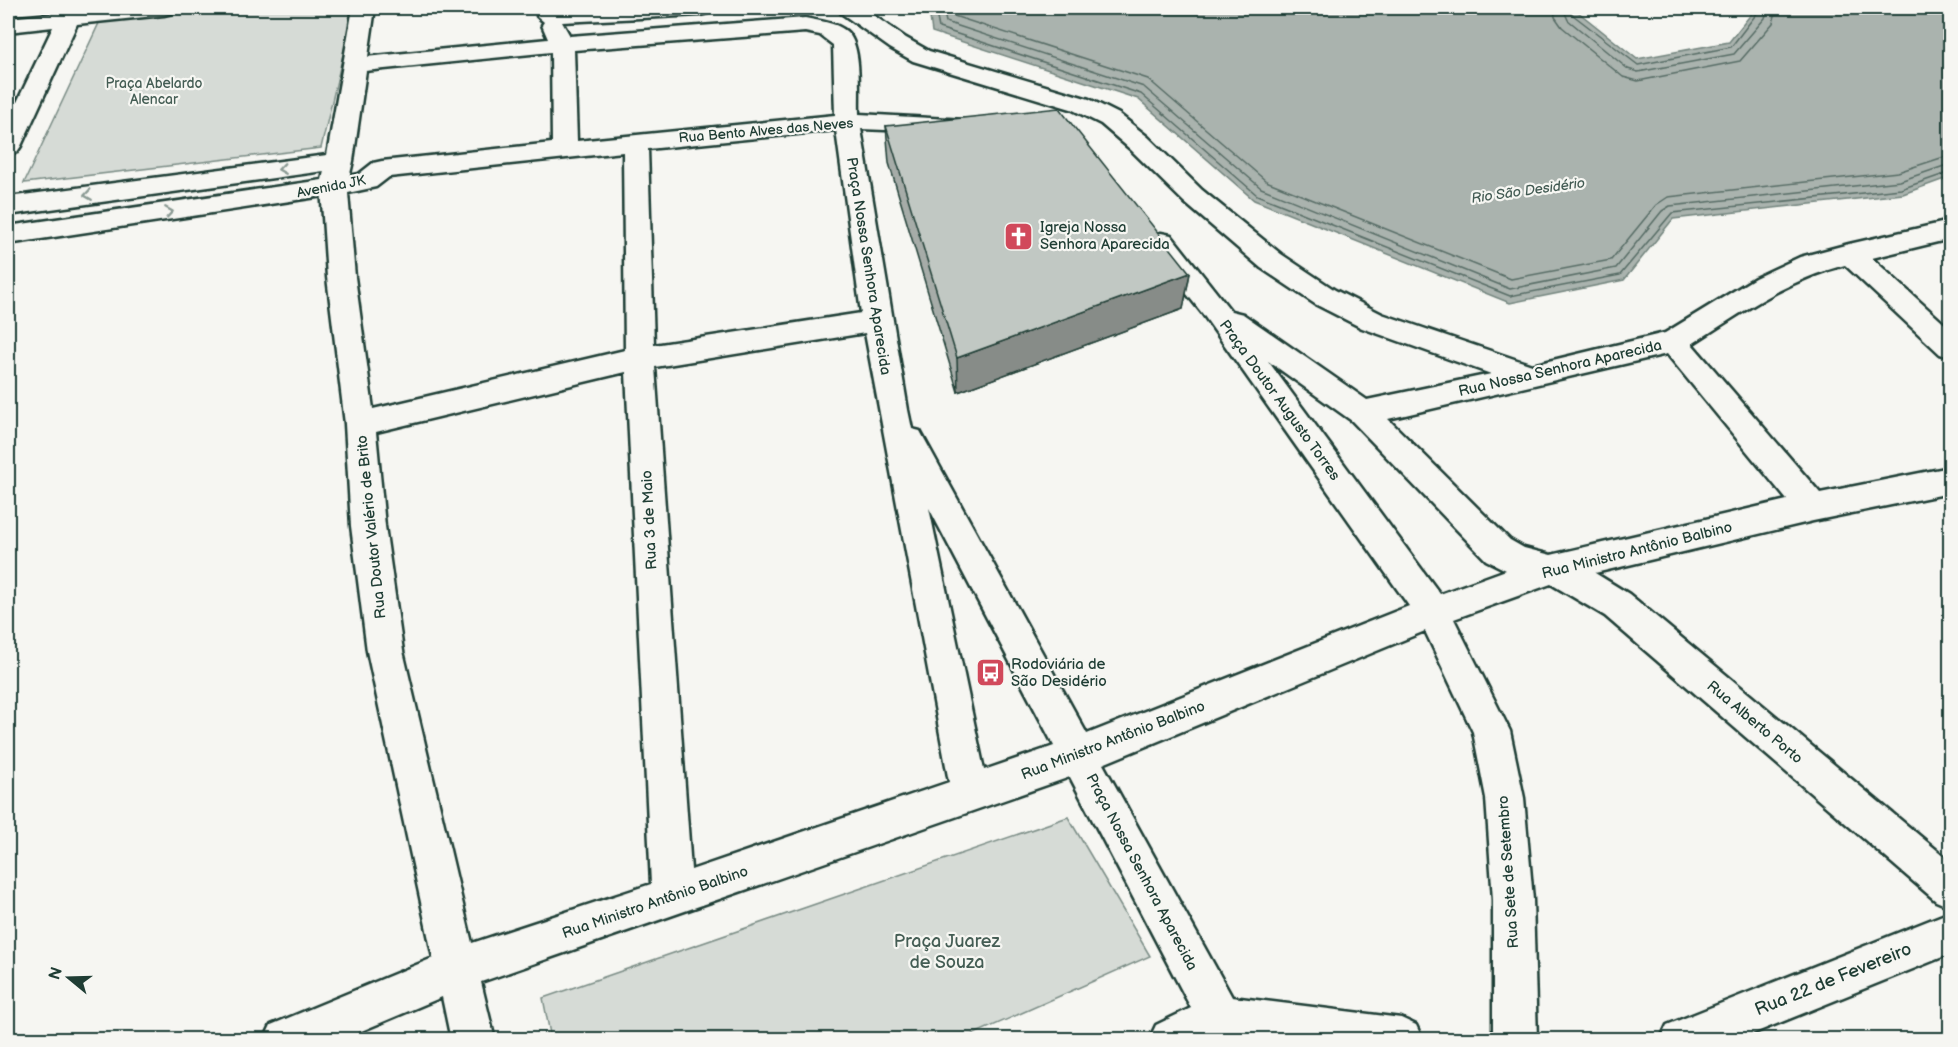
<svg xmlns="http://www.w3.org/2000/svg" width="1958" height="1047" viewBox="0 0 1958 1047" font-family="'Balsamiq Sans',sans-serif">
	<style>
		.green { fill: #d6dbd6; stroke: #7a8c85; stroke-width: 1.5 }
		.water { fill: #aab3ae; stroke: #72847d; stroke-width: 1.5 }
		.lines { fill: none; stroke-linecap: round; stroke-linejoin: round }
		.shore { stroke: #576c65; stroke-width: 1.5 }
		.minor-casing { stroke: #1f3d34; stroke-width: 5 }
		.major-casing { stroke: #1f3d34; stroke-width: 5 }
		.minor { fill: #f6f6f2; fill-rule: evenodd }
		.major { fill: #f6f6f2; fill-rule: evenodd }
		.wall { fill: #a6aca8; stroke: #1f3d34; stroke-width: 1.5 }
		.shaded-wall { fill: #878c88; stroke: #1f3d34; stroke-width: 1.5 }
		.building { fill: #c1c8c3; stroke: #1f3d34; stroke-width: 1.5 }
		.oneway { stroke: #8a9a93 }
		.labels { text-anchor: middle; stroke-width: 4.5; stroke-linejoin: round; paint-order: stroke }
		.far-park-label { font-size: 14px; fill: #445d54; stroke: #f6f6f2 }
		.far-street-label { font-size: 14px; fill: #1f3d34; stroke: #f6f6f2 }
		.far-water-label { font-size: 14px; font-style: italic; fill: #425a52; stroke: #f6f6f2 }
		.poi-label { font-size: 15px; fill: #1f3d34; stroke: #f6f6f2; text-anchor: start }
		.street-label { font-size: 15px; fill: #1f3d34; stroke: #f6f6f2 }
		.near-park-label { font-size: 18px; fill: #445d54; stroke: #f6f6f2 }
		.near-street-label { font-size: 18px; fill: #1f3d34; stroke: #f6f6f2 }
	</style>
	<rect width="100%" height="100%" fill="#f6f6f2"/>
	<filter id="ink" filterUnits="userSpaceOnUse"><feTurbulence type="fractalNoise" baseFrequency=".0167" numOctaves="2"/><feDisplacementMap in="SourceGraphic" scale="12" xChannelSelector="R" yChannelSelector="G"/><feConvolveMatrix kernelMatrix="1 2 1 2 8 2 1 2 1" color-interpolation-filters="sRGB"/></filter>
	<g filter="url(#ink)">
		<g class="green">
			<polygon points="230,8 354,8 321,148 24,183 100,21"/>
			<polygon points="1068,817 1150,956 963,1039 551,1039 543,998"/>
		</g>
		<polygon class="water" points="925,8 1573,8 1637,59 1729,42 1756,8 1950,8 1950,177 1903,194 1673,219 1624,280 1510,303 1254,200 1138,99 932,32 929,10"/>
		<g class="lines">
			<g class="shore">
				<polyline points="935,8 939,28 1141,94 1257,195 1510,296 1620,275 1672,213 1901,189 1950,172"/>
				<polyline points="943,8 946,22 1144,87 1261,188 1510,289 1616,268 1662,211 1670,206 1900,181 1950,164"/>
				<polyline points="952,8 954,16 1148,79 1266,181 1511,279 1611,260 1656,205 1668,197 1898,172 1950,155"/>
				<polyline points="1554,8 1555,17 1562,27 1623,77 1638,81 1740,61 1773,23 1777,8"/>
				<polyline points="1563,8 1568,20 1628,69 1638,72 1734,54 1765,18 1768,8"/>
				<polyline points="1570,8 1573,15 1638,65 1731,47 1761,8"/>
			</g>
			<defs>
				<g id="minor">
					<polygon points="62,8 84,8 83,10 107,8 175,8 172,13 164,15 77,24 21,146 17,152 8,154 8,121 53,27 8,32 8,18 60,13"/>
					<path d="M 582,8 L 711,8 L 708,13 L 700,15 L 562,22 L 570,36 L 805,18 C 818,21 835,22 846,31 C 863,45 858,92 859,114 L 966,120 L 969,125 L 966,130 L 957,133 L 861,129 L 908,410 L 912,429 L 920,431 L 1087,734 L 1409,606 L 1202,313 L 1151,249 L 1147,242 L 1151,235 L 1161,233 L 1171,235 L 1231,311 L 1243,314 L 1367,400 L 1491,374 L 1362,328 L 1315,304 L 1261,268 L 1184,202 L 1130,149 L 1101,124 L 1071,109 L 913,61 L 890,48 L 841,13 L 838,8 L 863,8 L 906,38 L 929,51 L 1089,99 L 1119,114 L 1148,137 L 1202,190 L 1281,254 L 1335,290 L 1382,314 L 1532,365 L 1665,333 L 1755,278 L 1800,257 L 1849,244 L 1950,221 L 1950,239 L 1872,258 L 1950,329 L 1950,357 L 1940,354 L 1845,265 C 1788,279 1741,313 1692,344 L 1820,493 L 1950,467 L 1950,493 L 1813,521 L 1595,573 L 1629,594 L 1950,861 L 1950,907 L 1936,901 L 1605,616 L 1551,584 L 1454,619 L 1510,731 L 1524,798 L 1533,900 L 1537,1040 L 1493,1040 L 1493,900 L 1486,798 L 1473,732 L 1425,631 L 1103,764 L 1232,997 L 1401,1018 L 1416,1025 L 1423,1040 L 1149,1040 L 1156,1025 L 1191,1008 L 1070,777 L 481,982 L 495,1040 L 451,1040 L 442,997 L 340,1040 L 264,1040 L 271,1025 L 433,958 L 367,651 L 351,526 L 345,424 L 327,277 L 321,187 L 325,181 L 359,174 L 373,163 L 382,161 L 552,143 L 551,52 L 355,72 L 347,70 L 343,65 L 347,60 L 355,58 L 548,39 L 542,25 L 544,22 L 537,16 L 540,11 ZM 805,32 L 820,35 L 833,45 L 835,115 L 577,141 L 574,50 ZM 836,130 L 861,313 L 654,345 L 648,149 ZM 623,152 L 625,350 L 373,409 L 355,277 L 348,193 L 376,187 L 389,177 ZM 865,333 L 949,782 L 691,870 L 655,367 ZM 1667,354 L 1787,500 L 1551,555 L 1524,548 L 1510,540 L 1388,419 ZM 1268,361 L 1352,421 L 1486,560 L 1506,570 L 1440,594 ZM 626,372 L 651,884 L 472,943 L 403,651 L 385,526 L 376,432 ZM 929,508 L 1054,746 L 984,770 Z"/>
					<polygon points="1950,912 1950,954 1737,1040 1660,1040 1667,1025"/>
				</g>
				<polygon id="major" points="353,8 375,8 353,161 347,187 343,193 8,244 8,226 322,180 324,171 8,215 8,197 327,155"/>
			</defs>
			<use href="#minor" class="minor-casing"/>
			<use href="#major" class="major-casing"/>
			<use href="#minor" class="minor"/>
			<use href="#major" class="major"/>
		</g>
		<polygon class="wall" points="886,126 1190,273 1183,309 958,392 889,163"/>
		<polygon class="shaded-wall" points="1190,273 1183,309 958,392 957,358"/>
		<polygon class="building" points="1059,108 1190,273 957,358 886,126"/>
		<defs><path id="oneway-chevron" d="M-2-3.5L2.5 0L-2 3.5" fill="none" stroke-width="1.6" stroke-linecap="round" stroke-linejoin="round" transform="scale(1.5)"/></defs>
		<g class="oneway">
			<use href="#oneway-chevron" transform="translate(282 169) rotate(172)"/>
			<use href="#oneway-chevron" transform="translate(88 195) rotate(172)"/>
			<use href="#oneway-chevron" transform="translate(169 212) rotate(-8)"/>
		</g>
	</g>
	<defs>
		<symbol id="church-square" viewBox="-11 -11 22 22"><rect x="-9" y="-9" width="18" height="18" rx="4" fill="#d1495b" stroke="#f6f6f2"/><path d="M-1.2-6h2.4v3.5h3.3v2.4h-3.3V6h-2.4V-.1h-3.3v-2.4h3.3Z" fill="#fff"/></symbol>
		<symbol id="bus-square" viewBox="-11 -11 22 22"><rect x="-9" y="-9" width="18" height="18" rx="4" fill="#d1495b" stroke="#f6f6f2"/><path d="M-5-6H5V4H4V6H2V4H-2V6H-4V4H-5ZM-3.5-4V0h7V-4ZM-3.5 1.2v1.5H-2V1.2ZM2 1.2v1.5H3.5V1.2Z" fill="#fff"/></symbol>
	</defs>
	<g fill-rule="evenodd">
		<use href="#church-square" x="1002" y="220" width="33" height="33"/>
		<use href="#bus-square" x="974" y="656" width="33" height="33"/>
	</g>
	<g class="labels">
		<g class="far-park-label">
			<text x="154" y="88">Praça Abelardo<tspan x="154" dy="16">Alencar</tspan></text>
		</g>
		<g class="far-street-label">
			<text transform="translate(766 130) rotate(-5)" y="5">Rua Bento Alves das Neves</text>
			<text transform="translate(331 186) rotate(-11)" y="5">Avenida JK</text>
		</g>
		<g class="far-water-label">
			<text transform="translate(1528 190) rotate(-8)" y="5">Rio São Desidério</text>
		</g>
		<g class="poi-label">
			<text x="1040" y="232">Igreja Nossa<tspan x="1040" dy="17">Senhora Aparecida</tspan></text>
			<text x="1011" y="669">Rodoviária de<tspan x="1011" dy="17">São Desidério</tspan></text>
		</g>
		<g class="street-label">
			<text transform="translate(869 266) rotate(81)" y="5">Praça Nossa Senhora Aparecida</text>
			<text transform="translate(1560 368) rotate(-13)" y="5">Rua Nossa Senhora Aparecida</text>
			<text transform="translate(1280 400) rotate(54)" y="5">Praça Doutor Augusto Torres</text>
			<text transform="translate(649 520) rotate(-93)" y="5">Rua 3 de Maio</text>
			<text transform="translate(371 527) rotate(-96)" y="5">Rua Doutor Valério de Brito</text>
			<text transform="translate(1637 550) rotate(-14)" y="5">Rua Ministro Antônio Balbino</text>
			<text transform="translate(1755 722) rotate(40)" y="5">Rua Alberto Porto</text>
			<text transform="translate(1113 740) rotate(-21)" y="5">Rua Ministro Antônio Balbino</text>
			<text transform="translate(1142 872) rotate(62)" y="5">Praça Nossa Senhora Aparecida</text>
			<text transform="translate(1508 872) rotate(-94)" y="5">Rua Sete de Setembro</text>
			<text transform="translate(655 902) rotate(-19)" y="5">Rua Ministro Antônio Balbino</text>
		</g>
		<g class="near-park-label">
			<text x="947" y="947">Praça Juarez<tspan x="947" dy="21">de Souza</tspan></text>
		</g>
		<g class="near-street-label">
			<text transform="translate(1833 979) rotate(-22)" y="6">Rua 22 de Fevereiro</text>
		</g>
	</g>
	<rect width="1958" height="1047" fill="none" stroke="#f6f6f2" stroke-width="30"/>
	<rect x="15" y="15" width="1928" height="1017" fill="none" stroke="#1f3d34" stroke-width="2" filter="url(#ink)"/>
	<g transform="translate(69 978) rotate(289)" stroke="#f6f6f2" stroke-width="4.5" paint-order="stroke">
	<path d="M0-4.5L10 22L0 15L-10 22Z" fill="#1f3d34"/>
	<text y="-9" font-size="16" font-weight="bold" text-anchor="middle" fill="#1f3d34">N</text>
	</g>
</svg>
